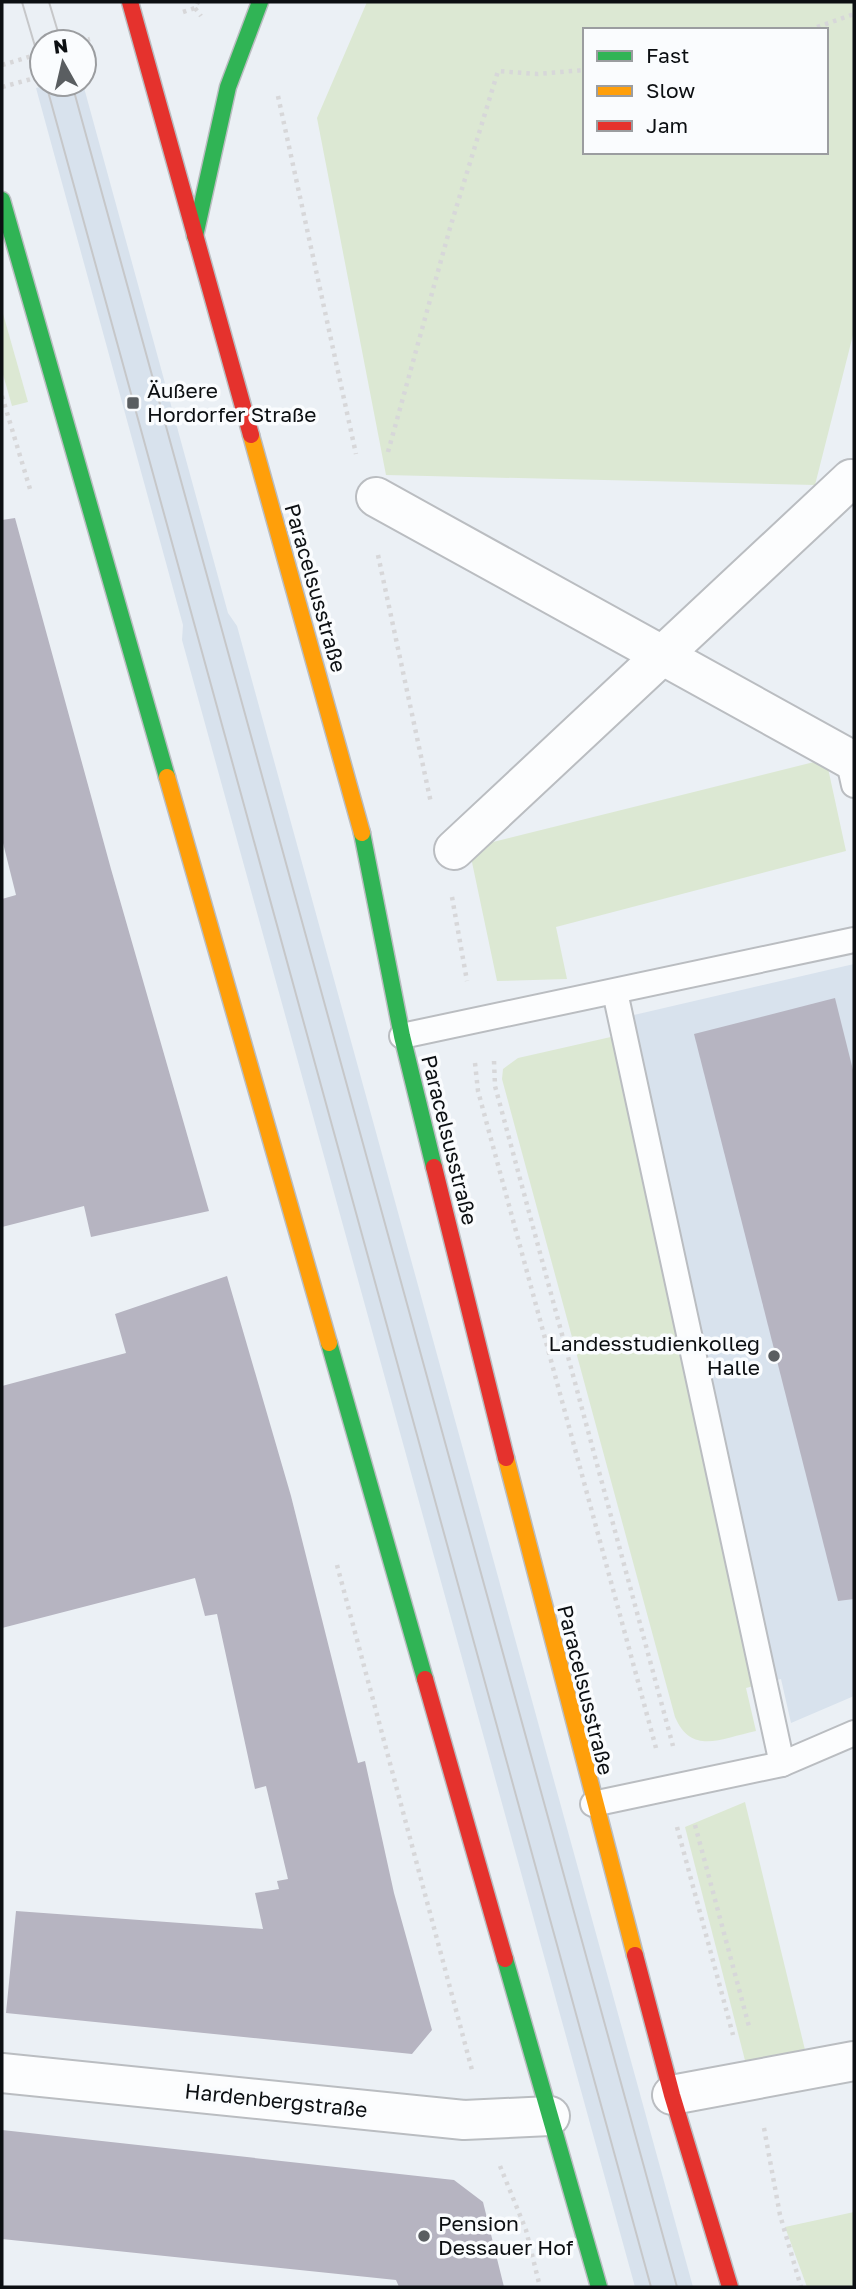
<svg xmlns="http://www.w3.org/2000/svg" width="856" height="2289" viewBox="0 0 856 2289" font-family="'Golos Text',sans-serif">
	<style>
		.built { fill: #d8e2ed }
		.green { fill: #dce8d3; fill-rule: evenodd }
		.building { fill: #b6b4c1 }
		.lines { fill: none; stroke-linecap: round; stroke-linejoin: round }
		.lane-casing { stroke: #babdc1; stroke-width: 28 }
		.street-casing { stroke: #babdc1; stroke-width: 42 }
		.fast-casing { stroke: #babdc1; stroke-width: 19 }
		.slow-casing { stroke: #babdc1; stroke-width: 19 }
		.jam-casing { stroke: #babdc1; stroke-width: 19 }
		.path { stroke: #d7d7d9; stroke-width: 4.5; stroke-dasharray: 3.5 5; stroke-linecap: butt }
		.lane { stroke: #fcfdfe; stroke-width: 24 }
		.street { stroke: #fcfdfe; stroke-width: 38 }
		.fast { stroke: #30b455; stroke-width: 16 }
		.slow { stroke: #ff9f0a; stroke-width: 16 }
		.jam { stroke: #e5322d; stroke-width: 16 }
		.tram { stroke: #c6c7c9; stroke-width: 2 }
		.poi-dot { fill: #5a5e61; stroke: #fafcfe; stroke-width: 2.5 }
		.labels { text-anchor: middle; stroke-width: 7; stroke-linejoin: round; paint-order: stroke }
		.poi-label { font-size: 21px; fill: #0c0f12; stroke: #fafcfe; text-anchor: start }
		.street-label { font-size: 21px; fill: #0c0f12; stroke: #fafcfe }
	</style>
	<rect width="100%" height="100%" fill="#ebf0f5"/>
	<g class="built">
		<polygon points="50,84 83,84 228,613 237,626 693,2287 635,2287 182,640 183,625 36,88"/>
		<polygon points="854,964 854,1696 791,1723 781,1679 765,1683 621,1018"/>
	</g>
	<g class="green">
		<path d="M 367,2 L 854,2 L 854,331 L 815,485 L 386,475 L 317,118 ZM 585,30 L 826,30 L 826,152 L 585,152 Z"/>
		<polygon points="2,310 28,402 12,406 2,371"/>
		<polygon points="826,759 846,851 556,927 567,979 497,981 469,848"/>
		<path d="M 624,1034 L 765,1683 L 746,1688 L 756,1731 C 722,1738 692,1756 675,1717 L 502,1079 L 503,1069 L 518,1058 Z"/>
		<polygon points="745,1802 806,2054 748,2072 685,1827"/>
		<polygon points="854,2212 854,2287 807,2287 785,2227"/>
	</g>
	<g class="building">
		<polygon points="15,518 111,869 209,1211 91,1237 84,1206 2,1227 2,899 16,895 2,839 2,520"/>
		<polygon points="835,998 854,1074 854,1599 838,1601 694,1034"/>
		<polygon points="227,1276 291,1496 358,1763 365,1761 394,1893 432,2030 412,2054 6,2013 16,1911 263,1929 255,1893 279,1889 277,1881 288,1879 266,1786 255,1789 217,1614 205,1616 195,1578 2,1628 2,1386 126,1353 115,1314"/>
		<polygon points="2,2130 454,2180 483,2202 504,2287 399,2287 396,2280 2,2239"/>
	</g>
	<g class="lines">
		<defs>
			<g id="lane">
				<polyline points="848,758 854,785"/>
				<polyline points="615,992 782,1764"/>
				<polyline points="402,1036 854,940"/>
				<polyline points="593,1804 782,1764 854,1733"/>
			</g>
			<g id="street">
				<polyline points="376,497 848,758"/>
				<polyline points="454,850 851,479"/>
				<polyline points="2,2073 464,2120 550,2116"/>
				<polyline points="672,2095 854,2061"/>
			</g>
			<g id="fast">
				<polyline points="2,200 167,777"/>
				<polyline points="195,236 228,87 260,2"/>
				<polyline points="362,833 402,1036 434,1167"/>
				<polyline points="329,1343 425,1679"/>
				<polyline points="505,1959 599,2287"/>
			</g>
			<g id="slow">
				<polyline points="251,435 362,833"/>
				<polyline points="167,777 329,1343"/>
				<polyline points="506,1458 635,1955"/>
			</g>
			<g id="jam">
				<polyline points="130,2 251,435"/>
				<polyline points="434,1167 506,1458"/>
				<polyline points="425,1679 505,1959"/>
				<polyline points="635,1955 672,2095 730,2287"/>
			</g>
		</defs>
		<use href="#lane" class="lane-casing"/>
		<use href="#street" class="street-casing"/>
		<use href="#fast" class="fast-casing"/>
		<use href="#slow" class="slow-casing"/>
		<use href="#jam" class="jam-casing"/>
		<g class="path">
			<polyline points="195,8 201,16"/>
			<polyline points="183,12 195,8 198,2"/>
			<polyline points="809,30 854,14"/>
			<polyline points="80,42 90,39"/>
			<polyline points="2,65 42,53"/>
			<polyline points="84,65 97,62"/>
			<polyline points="2,87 42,76"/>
			<polyline points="278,96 356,454"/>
			<polyline points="2,396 30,489"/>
			<polyline points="388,452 450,228 498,71 537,74 585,70"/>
			<polyline points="378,555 431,803"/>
			<polyline points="452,897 467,981"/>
			<polyline points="494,1061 495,1086 673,1746"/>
			<polyline points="475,1063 478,1091 656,1748"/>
			<polyline points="337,1565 472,2070"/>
			<polyline points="695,1825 750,2030"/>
			<polyline points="677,1827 733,2035"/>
			<polyline points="764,2128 780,2215 801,2287"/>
			<polyline points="500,2166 526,2230 540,2287"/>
		</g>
		<use href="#lane" class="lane"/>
		<use href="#street" class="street"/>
		<use href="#fast" class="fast"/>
		<use href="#slow" class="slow"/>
		<use href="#jam" class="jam"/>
		<g class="tram">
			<polyline points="22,2 42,70"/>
			<polyline points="49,2 61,42"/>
			<polyline points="46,84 651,2287"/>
			<polyline points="72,84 677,2287"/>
		</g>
	</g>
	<g class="poi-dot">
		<rect x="126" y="396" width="14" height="14" rx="3.5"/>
		<circle cx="774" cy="1356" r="7"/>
		<circle cx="424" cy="2236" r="7"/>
	</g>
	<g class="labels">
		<g class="poi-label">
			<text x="147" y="398">Äußere<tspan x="147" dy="24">Hordorfer Straße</tspan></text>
			<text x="760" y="1351" text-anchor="end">Landesstudienkolleg<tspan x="760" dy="24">Halle</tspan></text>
			<text x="438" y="2231">Pension<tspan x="438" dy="24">Dessauer Hof</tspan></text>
		</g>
		<g class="street-label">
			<text transform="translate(315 588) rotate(74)" y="7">Paracelsusstraße</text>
			<text transform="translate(449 1140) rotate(76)" y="7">Paracelsusstraße</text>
			<text transform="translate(585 1690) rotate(76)" y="7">Paracelsusstraße</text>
			<text transform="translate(276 2101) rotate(6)" y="7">Hardenbergstraße</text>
		</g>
	</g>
	<rect width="856" height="2289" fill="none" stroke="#0c0f12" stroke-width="7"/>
	<rect x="583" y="28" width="245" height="126" fill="#fafcfe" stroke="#9b9da0" stroke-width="2"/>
	<rect x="597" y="51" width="35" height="10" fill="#30b455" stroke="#9b9da0" stroke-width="2"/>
	<text x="646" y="63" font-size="21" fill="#0c0f12">Fast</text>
	<rect x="597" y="86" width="35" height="10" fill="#ff9f0a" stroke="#9b9da0" stroke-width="2"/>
	<text x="646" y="98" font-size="21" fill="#0c0f12">Slow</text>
	<rect x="597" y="121" width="35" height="10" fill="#e5322d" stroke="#9b9da0" stroke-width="2"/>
	<text x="646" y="133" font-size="21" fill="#0c0f12">Jam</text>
	<g transform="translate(63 63) rotate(352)"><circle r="33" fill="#fafcfe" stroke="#9b9da0" stroke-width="2"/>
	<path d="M0-5L12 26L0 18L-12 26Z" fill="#5a5e61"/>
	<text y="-10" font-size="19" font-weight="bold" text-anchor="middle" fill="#0c0f12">N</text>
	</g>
</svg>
